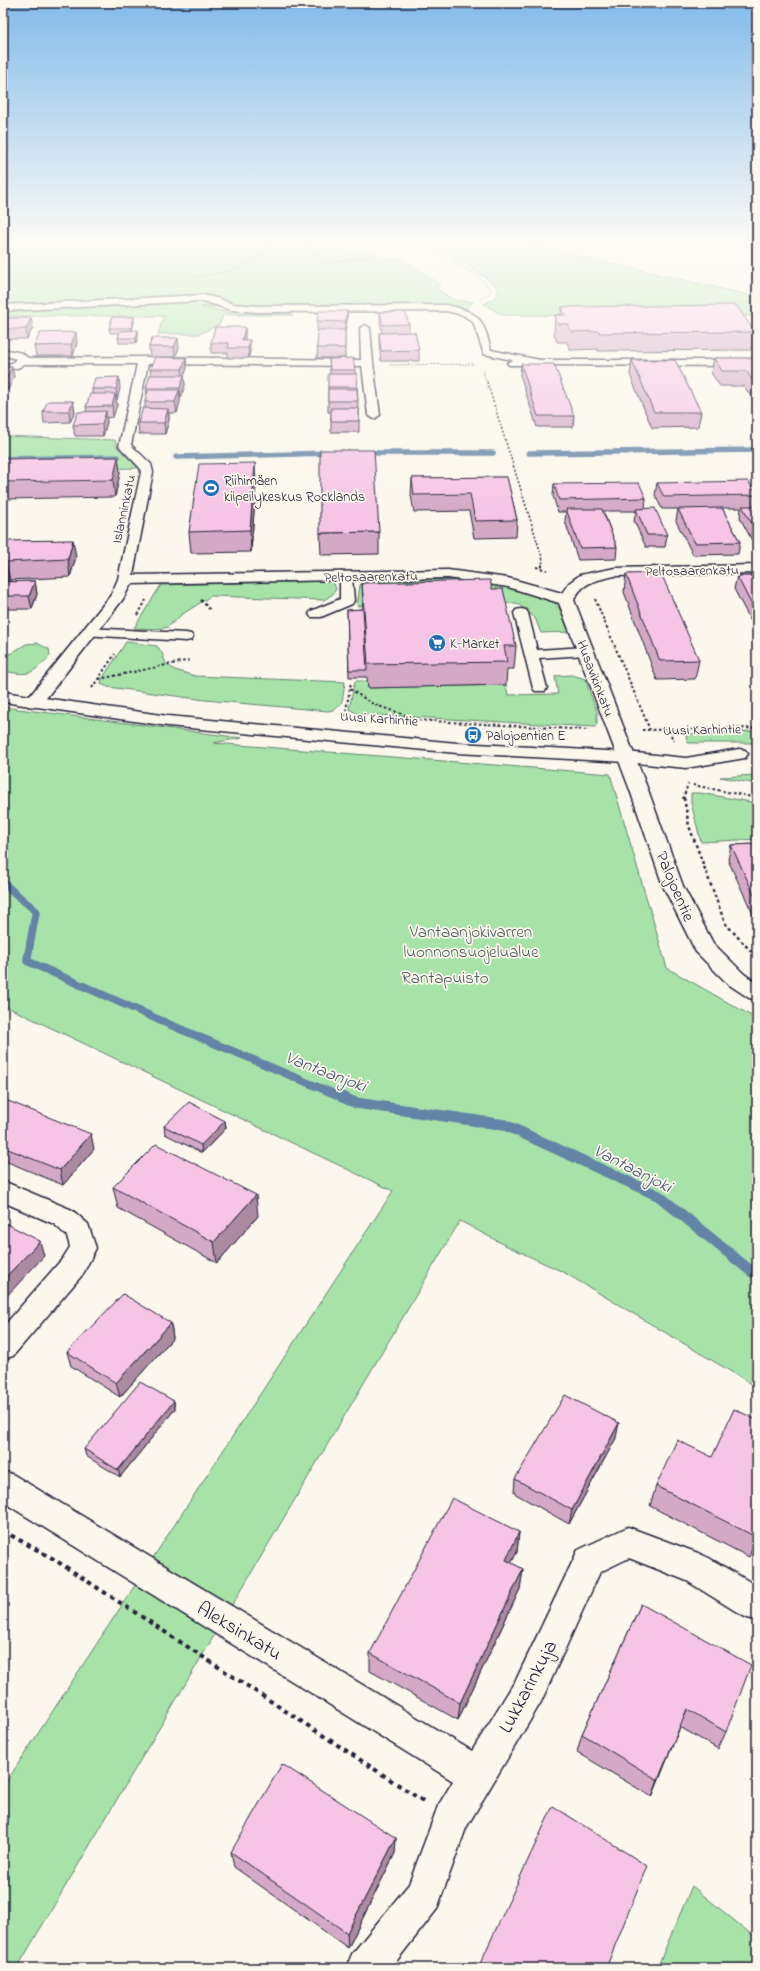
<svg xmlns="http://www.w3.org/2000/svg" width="760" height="1971" viewBox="0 0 760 1971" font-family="'Indie Flower',sans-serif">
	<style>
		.green { fill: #a7e3a8; stroke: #648272 }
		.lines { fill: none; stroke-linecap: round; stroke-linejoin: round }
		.stream-far2 { stroke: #6384a6; stroke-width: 5.5 }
		.stream-far1 { stroke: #6384a6; stroke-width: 8 }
		.stream { stroke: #6384a6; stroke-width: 11 }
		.service-casing { stroke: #22223b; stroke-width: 3 }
		.minor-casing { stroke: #22223b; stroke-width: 3 }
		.tertiary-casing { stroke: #22223b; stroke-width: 3 }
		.path-far4 { stroke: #22223b; stroke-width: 1; stroke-dasharray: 1.5 1.5; stroke-linecap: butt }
		.path-far3 { stroke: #22223b; stroke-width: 1.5; stroke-dasharray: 2 2; stroke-linecap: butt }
		.path-far2 { stroke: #22223b; stroke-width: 2; stroke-dasharray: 2.5 2.5; stroke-linecap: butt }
		.path-far1 { stroke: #22223b; stroke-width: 2.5; stroke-dasharray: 3 3; stroke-linecap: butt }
		.path { stroke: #22223b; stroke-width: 4; stroke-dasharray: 4.5 4.5; stroke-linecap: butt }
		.service { fill: #fbf7ec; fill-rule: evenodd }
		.minor { fill: #fbf7ec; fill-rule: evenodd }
		.tertiary { fill: #fbf7ec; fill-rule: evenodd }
		.wall { fill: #d4a9c6; stroke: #22223b }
		.shaded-wall { fill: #ac8aa1; stroke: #22223b }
		.building { fill: #f6c5e6; stroke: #22223b }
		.labels { text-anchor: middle; stroke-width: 3.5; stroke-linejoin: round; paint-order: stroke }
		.far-poi-label { font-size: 14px; fill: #22223b; stroke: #fbf7ec; text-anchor: start }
		.far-street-label { font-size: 14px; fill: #22223b; stroke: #fbf7ec }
		.street-label { font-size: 17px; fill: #22223b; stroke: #fbf7ec }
		.park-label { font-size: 17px; fill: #4a5c5c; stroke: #fbf7ec }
		.water-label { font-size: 18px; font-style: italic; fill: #435370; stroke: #fbf7ec }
		.near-street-label { font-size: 20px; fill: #22223b; stroke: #fbf7ec }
	</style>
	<rect width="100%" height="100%" fill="#fbf7ec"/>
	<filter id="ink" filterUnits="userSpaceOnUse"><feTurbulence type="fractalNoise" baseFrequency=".025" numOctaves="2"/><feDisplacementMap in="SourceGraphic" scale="8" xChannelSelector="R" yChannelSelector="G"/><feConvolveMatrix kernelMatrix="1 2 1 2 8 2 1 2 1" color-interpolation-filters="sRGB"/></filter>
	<g filter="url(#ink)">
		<g class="green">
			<path d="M 3,240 L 314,240 C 330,257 351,252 372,249 L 377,253 L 366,257 L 327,263 L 379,256 L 389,260 L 400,259 L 424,274 L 440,285 L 435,288 L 454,300 L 473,302 L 466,309 L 450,307 L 201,307 L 232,313 L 292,314 L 293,315 L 223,315 L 220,324 L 199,334 L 158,334 L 164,316 L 3,316 Z"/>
			<polygon points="428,240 509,240 757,297 757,316 502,315 484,304 497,296 499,289 488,279"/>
			<polygon points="3,436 115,440 118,448 138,468 3,471"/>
			<polygon points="456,579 492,582 554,602 559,608 569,632 541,633 535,618 517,603 357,606 360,585 365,581"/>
			<polygon points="333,581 336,589 333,594 324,600 211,596 181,615 168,627 157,629 134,628 161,585"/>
			<path d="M 126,642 L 157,646 L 162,653 L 166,664 L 175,670 L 195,676 L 345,682 C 342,698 345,708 328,711 L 205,700 L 108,687 L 101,684 L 102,679 Z"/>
			<path d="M 37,643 L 49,649 L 50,656 C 30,675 31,676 3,671 L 3,651 L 10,654 L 26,644 Z"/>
			<polygon points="573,675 585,679 597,712 597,724 595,727 358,714 349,709 355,681 367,681 368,688 506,685 508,695 558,694 555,676"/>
			<polygon points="3,707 242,738 213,743 610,774 667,968 757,1019 757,1387 565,1273 503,1244 460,1221 17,1968 3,1968 3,1787 393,1191 3,1005"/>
			<polygon points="757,731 757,743 688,743 686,736 694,733"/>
			<polygon points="757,775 757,784 720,777"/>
			<polygon points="691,793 700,793 757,803 757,839 701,842 691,803"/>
			<polygon points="692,1886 757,1939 757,1968 657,1968"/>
		</g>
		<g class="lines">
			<g class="stream-far2">
				<polyline points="363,453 493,453"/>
				<polyline points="529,453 757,450"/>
				<polyline points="176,457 332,453"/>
				<polyline points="3,459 118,457"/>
			</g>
			<polyline class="stream-far1" points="3,883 36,911 27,961 166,1023 344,1098"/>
			<polyline class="stream" points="342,1097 356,1103 505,1125 659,1196 752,1272 757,1273"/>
			<defs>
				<g id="service">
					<path d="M 203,295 L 220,299 L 233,304 L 259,306 L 446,305 C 479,312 483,318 491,350 L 540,360 L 545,363 L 540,366 L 484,354 L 473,322 L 463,315 L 446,311 L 259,312 L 231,310 L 203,301 L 3,311 L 3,305 Z"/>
					<polygon points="346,573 352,577 354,601 352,604 321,617 311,617 309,614 311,611 340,599 340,577"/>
					<polygon points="521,609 526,610 528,613 537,650 586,647 591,648 593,651 591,654 586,655 539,658 547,688 545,691 535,691 533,688 514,613 516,610"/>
					<polygon points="88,628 186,633 191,634 193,637 191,640 186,641 83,635 81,632 83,629"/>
				</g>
				<g id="minor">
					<path d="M 365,325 L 370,328 L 373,363 L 380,415 L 374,419 L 368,415 L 362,366 L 148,364 L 131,445 L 151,464 L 153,472 L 133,575 L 448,570 L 508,578 L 562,593 L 569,583 L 580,575 L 615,568 L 757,565 L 757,573 L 615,576 C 597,580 582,582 574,600 L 648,790 L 683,886 L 713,943 L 744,974 L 757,983 L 757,1000 L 749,998 L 728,984 L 696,952 L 663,886 L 630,790 L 559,603 L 508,587 L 448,578 L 131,584 L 123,599 L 40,706 L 34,707 L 28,706 L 25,702 L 111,595 L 118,579 L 141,472 L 140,468 L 119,446 L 137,364 L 23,364 L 20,367 L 3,372 L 3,365 L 12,363 L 16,359 L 3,355 L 3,349 L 22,353 L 28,358 L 143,357 L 361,360 L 360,328 Z"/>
					<polygon points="513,360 757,360 757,366 509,365 507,363"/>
					<polygon points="3,1181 72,1210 88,1224 96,1248 83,1274 13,1356 3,1359 3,1327 63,1258 70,1247 67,1236 54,1224 3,1202"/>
					<polygon points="3,1471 14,1475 472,1751 517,1678 578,1550 628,1527 698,1553 709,1558 757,1586 757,1621 745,1617 687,1581 629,1558 600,1572 541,1702 466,1828 437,1909 391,1968 346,1968 352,1954 409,1884 438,1806 453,1781 3,1502"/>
				</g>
				<polygon id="tertiary" points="3,692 168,716 457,743 626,752 686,758 739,749 745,750 748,754 745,758 739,759 686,768 626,762 457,753 168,726 3,702"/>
			</defs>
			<use href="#service" class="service-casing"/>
			<use href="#minor" class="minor-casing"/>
			<use href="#tertiary" class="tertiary-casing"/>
			<g class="path-far4">
				<polyline points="301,240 325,263"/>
				<polyline points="388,240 396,244 425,245 479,277 491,290 489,294 480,299"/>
				<polyline points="420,240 425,244"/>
				<path d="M 194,277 C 217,274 266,267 270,240"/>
				<polyline points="390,365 473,364"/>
				<polyline points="483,371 487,383"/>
			</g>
			<polyline class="path-far3" points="487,382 543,560 542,565"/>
			<g class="path-far2">
				<polyline points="536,567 547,570"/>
				<polyline points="542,567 542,564"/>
				<polyline points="595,599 650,730"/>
				<polyline points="201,600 211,611"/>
				<polyline points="138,615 146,600"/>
				<polyline points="99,679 191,660"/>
				<polyline points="92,688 115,654"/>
				<polyline points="350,689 373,704 416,719"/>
				<polyline points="345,716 351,682"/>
				<polyline points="414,720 589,730"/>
				<polyline points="642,730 757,728"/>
				<polyline points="668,731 674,740"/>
				<polyline points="693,785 757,798"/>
				<polyline points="683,799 688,784"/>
			</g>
			<polyline class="path-far1" points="684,798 689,826 725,923 757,958"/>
			<polyline class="path" points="3,1531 52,1558 423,1801"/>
			<use href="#service" class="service"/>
			<use href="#minor" class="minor"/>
			<use href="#tertiary" class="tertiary"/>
		</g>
		<g class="wall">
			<polygon points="562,307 755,332 751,350 598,351 598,349 570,350 567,342 557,342 554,333 555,315 561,315"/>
			<polygon points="347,311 347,321 345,331 345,358 317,358 318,331 317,331 317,321"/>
			<polygon points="380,312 409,324 409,332 419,350 419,361 381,361 379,343 379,333 382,333 380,322"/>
			<polygon points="3,318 31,318 33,328 27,339 3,339"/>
			<polygon points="134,322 132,331 138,336 136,343 119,343 118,338 120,333 110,333 109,328"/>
			<polygon points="245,327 245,340 250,350 249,358 228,358 228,353 211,353 211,343"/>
			<polygon points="152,338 179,348 175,357 150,357 149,347"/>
			<polygon points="77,343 73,356 36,356 34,346"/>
			<polygon points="186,358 187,368 184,377 185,385 181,398 180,398 180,401 177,413 169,413 169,420 165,434 139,434 138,423 145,408 145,402 147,396 146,388 151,375 150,369"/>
			<polygon points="714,358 757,358 757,406 744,386 720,386 711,373"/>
			<polygon points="329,359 355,370 355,374 357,374 358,408 359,408 359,432 331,432 331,412 328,412 328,387 330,374"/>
			<polygon points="632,360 701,412 698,427 652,428 630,375"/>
			<polygon points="521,364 574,416 573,427 537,427 520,375"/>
			<polygon points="3,367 12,367 14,377 8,390 3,390"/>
			<polygon points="120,388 117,400 116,400 117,405 113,417 106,418 107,422 103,436 75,436 73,425 87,412 86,407 92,394 92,389"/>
			<polygon points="73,401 75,412 70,422 44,423 43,411"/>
			<polygon points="118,457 120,473 115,497 3,499 3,459"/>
			<polygon points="507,477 517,520 516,537 474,538 469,511 414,512 411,495 412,478"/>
			<polygon points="657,483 757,495 755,506 757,506 757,544 754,544 740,518 741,508 722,508 740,542 738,554 693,555 676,521 678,509 662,509 655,495"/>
			<polygon points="256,484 251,552 191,553 189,532"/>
			<polygon points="554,484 646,498 645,509 667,535 665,547 646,547 634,521 636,511 603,511 617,547 616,559 578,560 565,521 566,512 558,512 553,496"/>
			<polygon points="379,532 379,554 321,555 320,533"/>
			<polygon points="3,541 76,557 70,577 10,580 9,582 35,581 37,594 32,609 3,609"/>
			<polygon points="626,574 699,660 695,679 657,680 624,592"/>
			<polygon points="737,576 757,576 757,633 734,589"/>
			<polygon points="362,583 492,589 516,646 514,669 507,669 506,685 368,688 367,677 349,677 347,610 363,609"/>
			<polygon points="757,844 757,923 728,860 731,845"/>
			<polygon points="3,1099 94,1149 63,1185 3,1160"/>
			<polygon points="225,1121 226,1128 202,1153 165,1134 164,1126"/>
			<polygon points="113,1187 258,1216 217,1263 118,1208"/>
			<polygon points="171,1323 173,1338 120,1397 71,1366 67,1352"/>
			<polygon points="174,1401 175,1409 120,1477 86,1456 84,1449"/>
			<polygon points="616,1438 569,1524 514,1493 515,1479"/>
			<polygon points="656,1486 757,1535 749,1557 650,1506"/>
			<polygon points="519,1532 517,1552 511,1563 523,1569 520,1589 458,1720 370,1671 370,1653"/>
			<polygon points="641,1604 726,1732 718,1749 680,1727 652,1797 577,1752 582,1734"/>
			<polygon points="396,1838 395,1853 348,1948 234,1867 231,1852"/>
		</g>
		<g class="shaded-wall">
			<polygon points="347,311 347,321 345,332 345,322"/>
			<polygon points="134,317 134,322 131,333 131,328"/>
			<polygon points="31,318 33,328 27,339 26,329"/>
			<polygon points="245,327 245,337 243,348 242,340"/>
			<polygon points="138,330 138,336 136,343 136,338"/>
			<polygon points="76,332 77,343 73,356 71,345"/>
			<polygon points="178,338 179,348 175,357 174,347"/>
			<polygon points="250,340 250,350 249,358 248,348"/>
			<polygon points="186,358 187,368 184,377 185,385 181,398 180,388 183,378 182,369"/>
			<polygon points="12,367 14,377 8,390 6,379"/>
			<polygon points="119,377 120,388 117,400 116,389"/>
			<polygon points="179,390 180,401 177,413 175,402"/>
			<polygon points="115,394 117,405 113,417 112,406"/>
			<polygon points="73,401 75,412 70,422 69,411"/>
			<polygon points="168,409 169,420 165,434 164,423"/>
			<polygon points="106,411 107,422 103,436 102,424"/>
			<polygon points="118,457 120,473 115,497 113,480"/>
			<polygon points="255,463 256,484 251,552 250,530"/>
			<polygon points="73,540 76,557 70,577 68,559"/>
			<polygon points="6,562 10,580 8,584 5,566"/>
			<polygon points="35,581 37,594 32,609 29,596"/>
			<polygon points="225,1121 226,1128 202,1153 201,1145"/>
			<polygon points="91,1134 94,1149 63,1185 60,1170"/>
			<polygon points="256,1195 258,1216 217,1263 214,1242"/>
			<polygon points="40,1241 44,1256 3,1300 3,1280"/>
			<polygon points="171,1323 173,1338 120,1397 116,1383"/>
			<polygon points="174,1401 175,1409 120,1477 118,1470"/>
			<polygon points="619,1423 616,1438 569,1524 572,1510"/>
			<polygon points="519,1532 517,1552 503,1580 506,1560"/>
			<polygon points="523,1569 520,1589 458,1720 460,1703"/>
			<polygon points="687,1709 680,1727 652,1797 658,1780"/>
			<polygon points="396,1838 395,1853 348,1948 347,1933"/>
		</g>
		<g class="building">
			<polygon points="736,305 755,332 600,333 599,331 571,332 568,324 558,324 555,315 565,315 562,307"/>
			<polygon points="319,311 347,311 345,322 317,321"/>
			<polygon points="380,312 405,312 409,324 383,325"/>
			<polygon points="112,317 134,317 131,328 109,328"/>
			<polygon points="3,318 31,318 26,329 3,329"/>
			<polygon points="215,327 245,327 242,340 250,340 248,348 228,348 229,343 211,343"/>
			<polygon points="138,330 136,338 118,338 120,331"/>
			<polygon points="318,330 345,330 345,348 317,348"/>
			<polygon points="76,332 71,345 34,346 40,333"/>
			<polygon points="415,332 419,350 381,351 379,333"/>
			<polygon points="152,338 178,338 174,347 149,347"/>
			<polygon points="155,357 186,358 182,369 150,369"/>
			<polygon points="353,358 355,370 330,370 329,359"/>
			<polygon points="714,358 757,358 757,386 746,371 722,371"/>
			<polygon points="632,360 675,360 701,412 654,412"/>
			<polygon points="521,364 554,364 574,416 538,416"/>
			<polygon points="3,367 12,367 6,379 3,379"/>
			<rect x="328" y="374" width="29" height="13"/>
			<polygon points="150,375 184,375 180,388 146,388"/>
			<polygon points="119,377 116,389 92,389 95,378"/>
			<polygon points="328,389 357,389 358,401 328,401"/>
			<polygon points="148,390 179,390 175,402 145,402"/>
			<polygon points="90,394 115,394 112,406 86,407"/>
			<polygon points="48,401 73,401 69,411 43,411"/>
			<polygon points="143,408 168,409 164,423 138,423"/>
			<rect x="331" y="408" width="28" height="13"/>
			<polygon points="106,411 102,424 73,425 78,412"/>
			<polygon points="320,450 374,450 379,532 320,533"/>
			<polygon points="118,457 113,480 3,482 3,459"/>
			<polygon points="255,463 250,530 189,532 199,464"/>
			<polygon points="507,477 517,520 475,521 470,494 414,495 412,478"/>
			<polygon points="748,481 757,495 664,497 657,483"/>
			<polygon points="639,483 646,498 559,500 554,484"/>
			<polygon points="742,506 757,506 757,531 756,531"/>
			<polygon points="655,508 667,535 647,535 636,509"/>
			<polygon points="722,508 740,542 695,543 678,509"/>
			<polygon points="566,509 602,509 617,547 580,548"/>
			<polygon points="73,540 68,559 6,562 5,566 3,566 3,541"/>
			<polygon points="661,573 699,660 660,661 626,574"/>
			<polygon points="737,576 757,576 757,615"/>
			<polygon points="490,580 492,589 503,589 516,646 504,646 507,662 368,664 362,583"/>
			<polygon points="35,581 29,596 3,596 3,582"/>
			<polygon points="363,609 367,670 349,670 347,610"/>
			<polygon points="757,844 757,901 731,845"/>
			<polygon points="3,1099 91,1134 60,1170 3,1147"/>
			<polygon points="189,1102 225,1121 201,1145 164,1126"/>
			<polygon points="156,1144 256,1195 214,1242 113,1187"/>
			<polygon points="3,1222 40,1241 3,1280"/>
			<polygon points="123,1294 171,1323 116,1383 67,1352"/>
			<polygon points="140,1382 174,1401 118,1470 84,1449"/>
			<polygon points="565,1395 619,1423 572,1510 515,1479"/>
			<polygon points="734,1409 757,1420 757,1535 756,1537 656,1486 677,1440 712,1457"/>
			<polygon points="452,1498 519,1532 506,1560 523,1569 460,1703 370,1653"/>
			<polygon points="641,1604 751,1665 726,1732 687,1709 658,1780 582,1734"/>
			<polygon points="282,1764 396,1838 347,1933 231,1852"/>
			<polygon points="553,1806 647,1866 606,1968 478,1968"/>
		</g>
	</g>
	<linearGradient id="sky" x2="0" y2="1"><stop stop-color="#84bbea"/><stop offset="0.47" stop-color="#fdfbf6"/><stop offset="1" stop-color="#fdfbf6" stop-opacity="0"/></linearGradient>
	<rect width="760" height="516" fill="url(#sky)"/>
	<defs>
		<symbol id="stadium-disc" viewBox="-11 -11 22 22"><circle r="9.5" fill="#1f6fb2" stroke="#fbf7ec"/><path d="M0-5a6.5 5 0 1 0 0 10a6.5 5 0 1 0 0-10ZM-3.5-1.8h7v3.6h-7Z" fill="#fff"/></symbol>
		<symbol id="supermarket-disc" viewBox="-11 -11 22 22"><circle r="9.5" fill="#1f6fb2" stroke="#fbf7ec"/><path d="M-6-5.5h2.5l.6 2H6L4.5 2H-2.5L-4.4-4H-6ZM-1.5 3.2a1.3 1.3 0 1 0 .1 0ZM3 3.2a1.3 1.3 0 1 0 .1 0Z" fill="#fff"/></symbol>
		<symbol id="bus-disc" viewBox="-11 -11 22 22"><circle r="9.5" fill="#1f6fb2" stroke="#fbf7ec"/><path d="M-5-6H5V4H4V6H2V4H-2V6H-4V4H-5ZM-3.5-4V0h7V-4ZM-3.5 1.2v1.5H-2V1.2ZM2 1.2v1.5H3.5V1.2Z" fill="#fff"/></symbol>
	</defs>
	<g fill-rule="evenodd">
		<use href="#stadium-disc" x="201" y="478" width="20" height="20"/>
		<use href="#supermarket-disc" x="427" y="633" width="20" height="20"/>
		<use href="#bus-disc" x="463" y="725" width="20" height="20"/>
	</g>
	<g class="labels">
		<g class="far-poi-label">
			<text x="224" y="485">Riihimäen<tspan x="224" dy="16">kiipeilykeskus Rocklands</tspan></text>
			<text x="450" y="648">K-Market</text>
			<text x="486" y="740">Palojoentien E</text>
		</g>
		<g class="far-street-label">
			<text transform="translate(123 509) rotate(-78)" y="5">Islanninkatu</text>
			<text transform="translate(692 570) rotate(-1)" y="5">Peltosaarenkatu</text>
			<text transform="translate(371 576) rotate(-1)" y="5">Peltosaarenkatu</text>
			<text transform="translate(596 678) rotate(69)" y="5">Husavikinkatu</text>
			<text transform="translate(379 718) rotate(4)" y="5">Uusi Karhintie</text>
			<text transform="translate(702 729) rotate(-1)" y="5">Uusi Karhintie</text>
		</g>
		<g class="street-label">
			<text transform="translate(676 886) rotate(67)" y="6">Palojoentie</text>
		</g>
		<g class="park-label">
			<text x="471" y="937">Vantaanjokivarren<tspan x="471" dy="20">luonnonsuojelualue</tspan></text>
			<text x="445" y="983">Rantapuisto</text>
		</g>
		<g class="water-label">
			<text transform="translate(326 1071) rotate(21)" y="6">Vantaanjoki</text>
			<text transform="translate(633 1168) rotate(27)" y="6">Vantaanjoki</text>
		</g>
		<g class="near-street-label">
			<text transform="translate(240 1630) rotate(31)" y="7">Aleksinkatu</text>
			<text transform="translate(527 1686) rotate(-62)" y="7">Lukkarinkuja</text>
		</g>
	</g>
	<rect width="760" height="1971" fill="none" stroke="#fbf7ec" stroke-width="16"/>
	<rect x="8" y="8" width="744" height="1955" fill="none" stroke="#22223b" stroke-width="1.5" filter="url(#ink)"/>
</svg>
